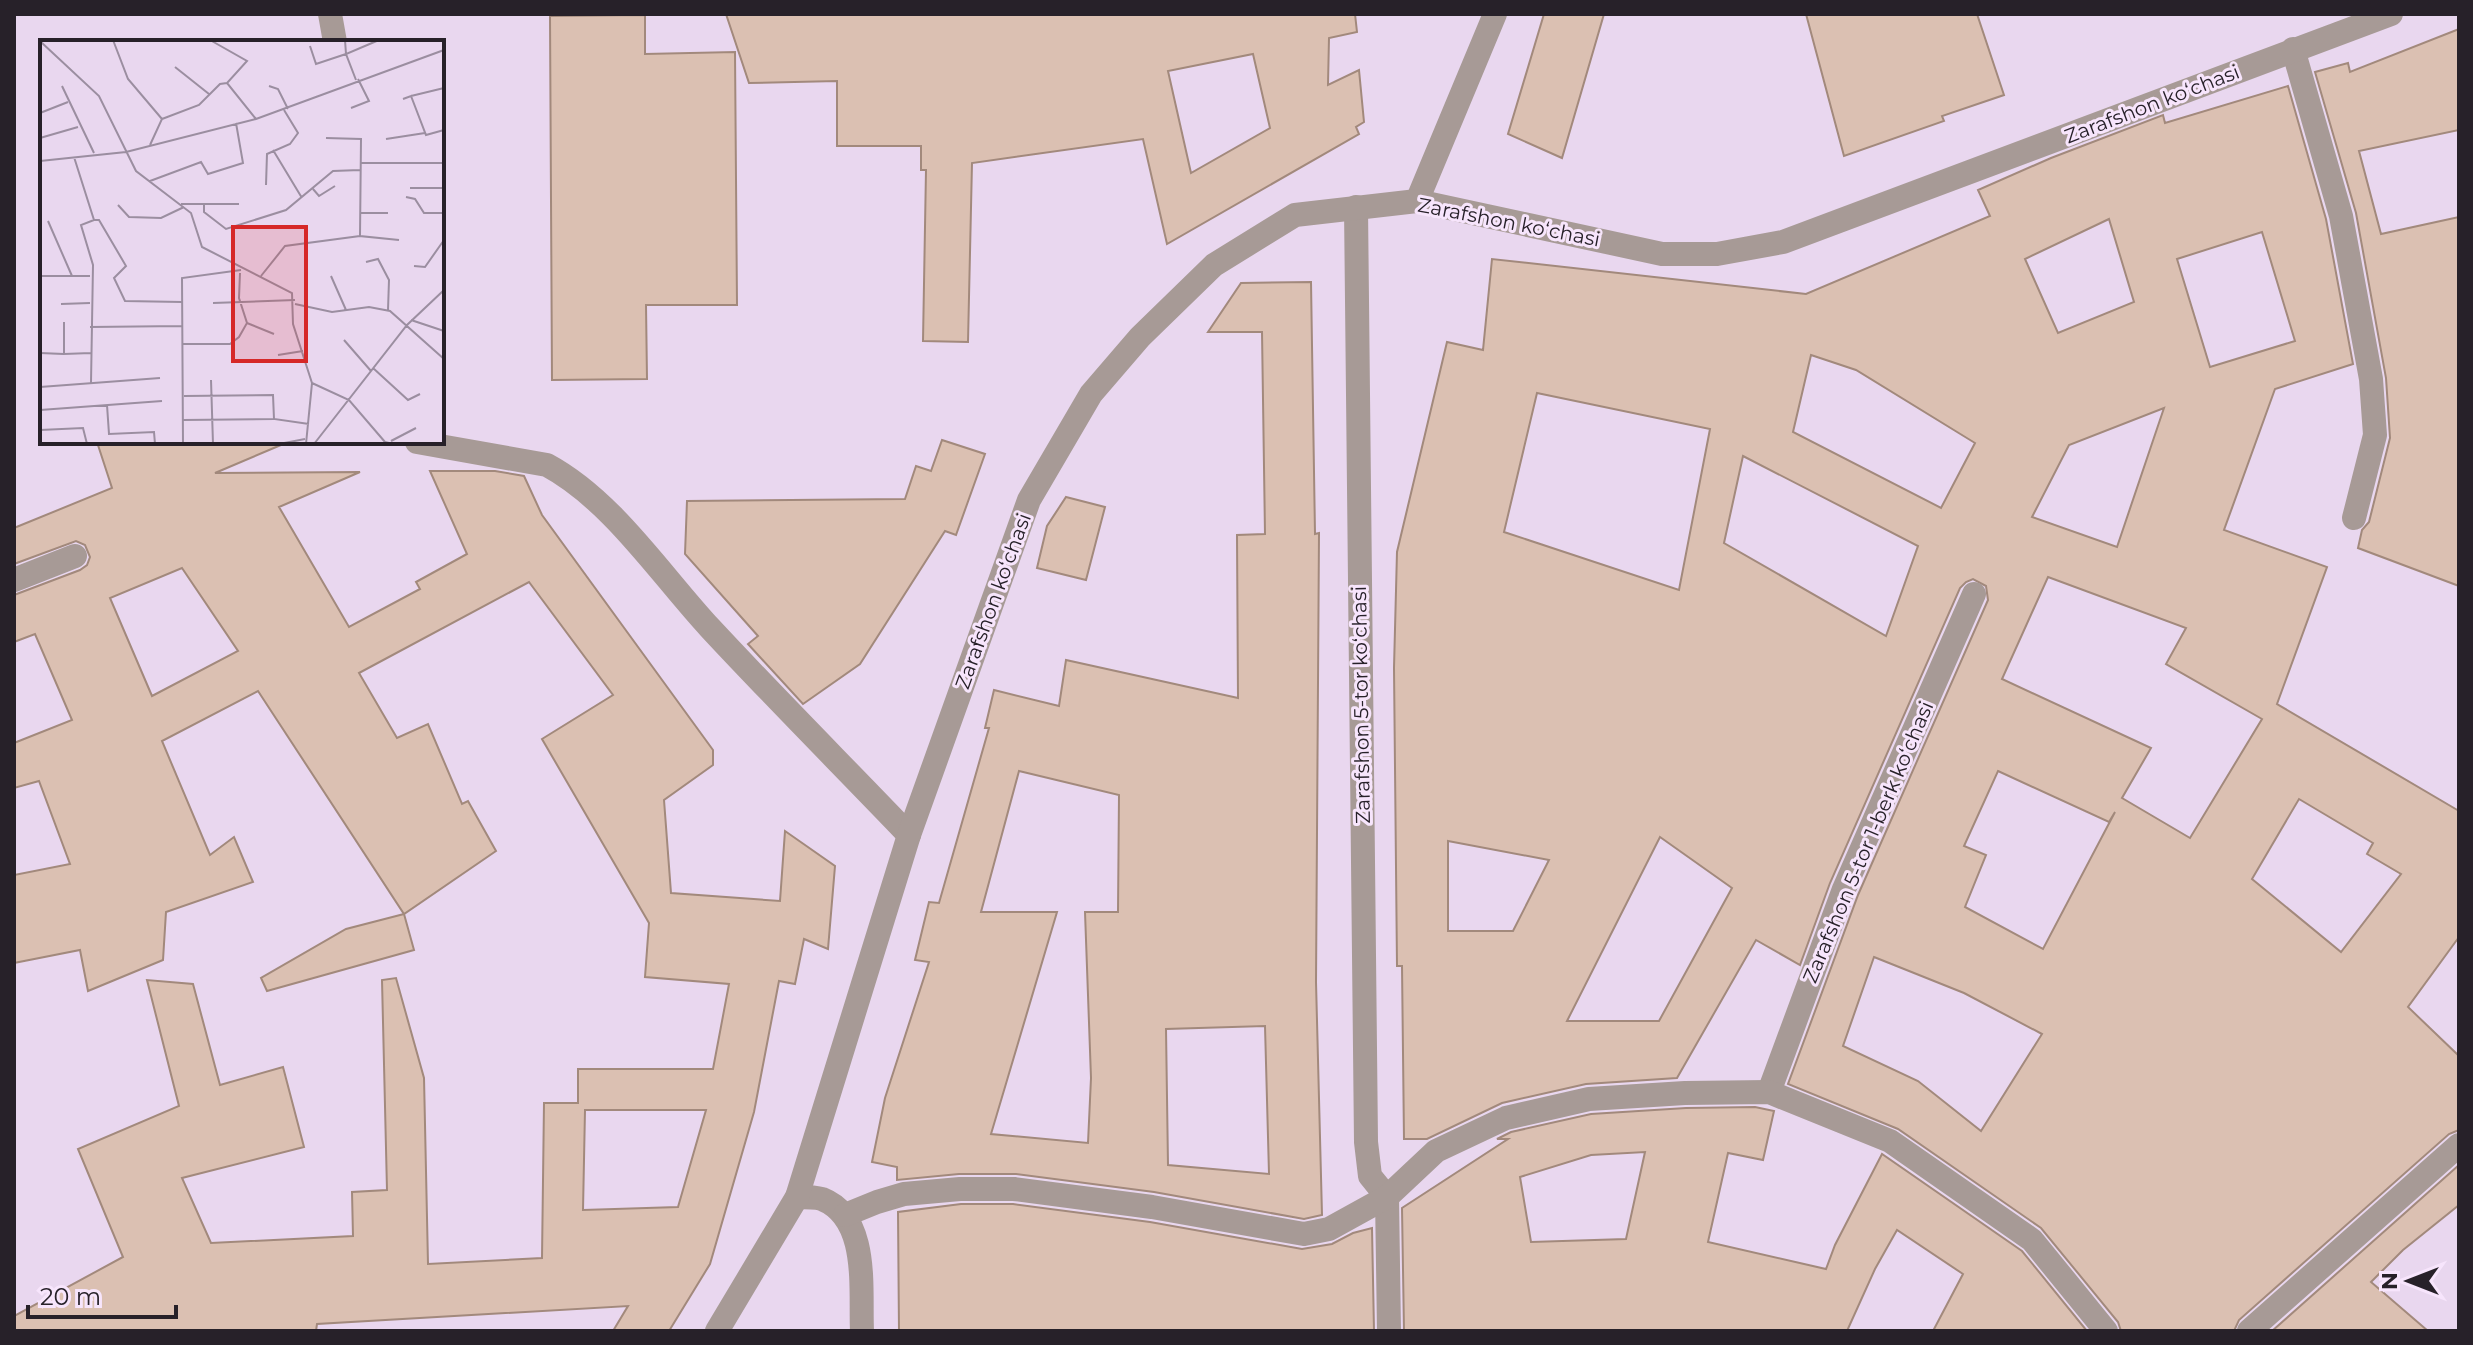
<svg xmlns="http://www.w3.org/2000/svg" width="2473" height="1345" viewBox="0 0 2473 1345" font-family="Montserrat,sans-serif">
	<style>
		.building { fill: #dbc0b2; stroke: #a2897c; stroke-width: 2; fill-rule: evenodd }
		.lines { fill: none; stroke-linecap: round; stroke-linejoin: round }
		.minor { stroke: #a79a96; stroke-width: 24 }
		.labels { text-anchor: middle; stroke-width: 6; stroke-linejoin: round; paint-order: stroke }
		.street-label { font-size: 20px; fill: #272129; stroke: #f7e5fc }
		.inset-road { fill: none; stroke: #9b8ea0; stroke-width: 2 }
		.view { fill: #d62828; fill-opacity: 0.15; stroke: #d62828; stroke-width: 4 }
		.inset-edge { fill: none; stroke: #272129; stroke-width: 4 }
	</style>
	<rect width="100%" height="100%" fill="#e9d7ef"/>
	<g class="building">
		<path d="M 726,14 L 1355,14 L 1357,32 L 1329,38 L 1328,85 L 1359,70 L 1364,122 L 1356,127 L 1359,134 L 1167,244 L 1143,139 L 972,163 L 968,342 L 923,341 L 926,170 L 921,170 L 921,146 L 837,146 L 837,81 L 749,83 ZM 1253,54 L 1270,128 L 1191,173 L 1168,71 Z"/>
		<polygon points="1544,14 1604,14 1562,158 1508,134"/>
		<polygon points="1806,14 1977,14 2004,95 1942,116 1944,121 1844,156"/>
		<polygon points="645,15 645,54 735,52 737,305 646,305 647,379 552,380 550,16"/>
		<polygon points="2459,29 2459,130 2359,151 2381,234 2459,217 2459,586 2358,548 2362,530 2369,522 2390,438 2386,378 2356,213 2315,72 2348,63 2350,72"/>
		<path d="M 2288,86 L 2326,219 L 2353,364 L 2275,389 L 2224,530 L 2327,567 L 2277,704 L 2459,811 L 2459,937 L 2408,1007 L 2459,1056 L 2459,1130 L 2449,1134 L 2239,1320 L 2234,1331 L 2121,1331 L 2118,1322 L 2041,1228 L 1898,1129 L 1788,1084 L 1858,895 L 1988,600 L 1986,586 L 1973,579 L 1966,582 L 1960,588 L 1830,883 L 1800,965 L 1756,940 L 1677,1078 L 1586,1084 L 1502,1103 L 1427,1139 L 1404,1139 L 1402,966 L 1397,966 L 1394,668 L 1397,552 L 1447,342 L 1483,350 L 1492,259 L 1806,294 L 1990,216 L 1978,190 L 2051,158 L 2163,115 L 2165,123 ZM 2109,219 L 2134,302 L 2058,333 L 2025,259 ZM 2262,232 L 2295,341 L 2210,367 L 2177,259 ZM 1811,355 L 1856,370 L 1975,443 L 1941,508 L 1793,432 ZM 1537,393 L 1710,429 L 1679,590 L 1504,532 ZM 2164,408 L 2117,547 L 2032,517 L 2069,445 ZM 1743,456 L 1918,546 L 1886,636 L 1724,543 ZM 2048,577 L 2186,628 L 2166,664 L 2262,719 L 2190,838 L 2122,798 L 2151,748 L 2002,679 ZM 1998,771 L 2109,822 L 2115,812 L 2043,949 L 1965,907 L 1986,855 L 1964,846 ZM 2299,799 L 2373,843 L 2367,854 L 2401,874 L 2341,952 L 2252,879 ZM 1660,837 L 1732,888 L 1659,1021 L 1567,1021 ZM 1448,841 L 1549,860 L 1513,931 L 1448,931 ZM 1874,957 L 1964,993 L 2042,1034 L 1981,1131 L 1918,1081 L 1843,1046 Z"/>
		<path d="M 1311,282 L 1315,534 L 1319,533 L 1316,982 L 1322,1215 L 1304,1219 L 1154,1192 L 1016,1174 L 959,1174 L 897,1180 L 897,1167 L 872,1162 L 885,1098 L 929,962 L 915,960 L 929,902 L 939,903 L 989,728 L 985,728 L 994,690 L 1059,706 L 1066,660 L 1238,698 L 1237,535 L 1265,534 L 1262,332 L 1208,332 L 1241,283 ZM 1019,771 L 1119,795 L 1118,912 L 1085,912 L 1091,1078 L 1088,1143 L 991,1134 L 1057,912 L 981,912 ZM 1265,1026 L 1269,1174 L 1168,1165 L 1166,1029 Z"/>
		<polygon points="942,440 985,454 956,535 945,531 860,664 803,704 748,644 758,636 685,554 687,501 905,499 916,466 931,471"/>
		<path d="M 97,442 L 288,442 L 215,473 L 360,472 L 279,507 L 349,627 L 420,589 L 416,582 L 467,554 L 430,471 L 495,471 L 524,476 L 542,515 L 713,750 L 713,765 L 664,800 L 671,893 L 780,901 L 785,831 L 835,866 L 828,949 L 804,939 L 795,984 L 779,981 L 754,1112 L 710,1264 L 669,1331 L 613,1331 L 628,1306 L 317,1324 L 316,1331 L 14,1331 L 14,1316 L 123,1257 L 78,1149 L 179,1106 L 147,980 L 193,984 L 220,1085 L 283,1067 L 304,1147 L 182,1178 L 211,1243 L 353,1236 L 352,1192 L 387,1190 L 382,980 L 396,978 L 424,1078 L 428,1264 L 542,1258 L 544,1103 L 578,1103 L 578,1069 L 713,1069 L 729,984 L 645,977 L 649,923 L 542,739 L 613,695 L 529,582 L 359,673 L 397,738 L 428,724 L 462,804 L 468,801 L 496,851 L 404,914 L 258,691 L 162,741 L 210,855 L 234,837 L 253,882 L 166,912 L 163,960 L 88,991 L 80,950 L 14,963 L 14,875 L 70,864 L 39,781 L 14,788 L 14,743 L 72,720 L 35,634 L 14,642 L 14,595 L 80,570 L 87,565 L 90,557 L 85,545 L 76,541 L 14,564 L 14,528 L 112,488 ZM 182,568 L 238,651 L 152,696 L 110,598 ZM 585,1110 L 706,1110 L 678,1207 L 583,1210 Z"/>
		<polygon points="1066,497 1105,507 1086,580 1037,568 1047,526"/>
		<polygon points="404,914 414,950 267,991 261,978 346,929"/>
		<path d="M 1755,1107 L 1774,1111 L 1763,1160 L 1728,1153 L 1708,1242 L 1826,1269 L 1835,1245 L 1882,1154 L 2022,1251 L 2087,1331 L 1933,1331 L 1963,1274 L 1897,1230 L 1875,1269 L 1847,1331 L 1404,1331 L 1402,1208 L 1508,1139 L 1497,1139 L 1511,1132 L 1591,1114 L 1686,1108 ZM 1645,1152 L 1626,1239 L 1531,1242 L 1520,1177 L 1591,1155 Z"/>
		<polygon points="2459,1165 2459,1205 2403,1250 2371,1282 2428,1331 2272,1331"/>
		<polygon points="961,1204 1013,1204 1150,1222 1302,1249 1332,1244 1353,1233 1372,1228 1374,1331 899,1331 898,1212"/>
	</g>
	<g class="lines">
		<g class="minor">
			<polyline points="330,14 335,42"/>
			<polyline points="2293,49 2341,216 2371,379 2375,435 2354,518"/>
			<polyline points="1417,201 1495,14"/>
			<polyline points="1356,207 1366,1142 1370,1176 1387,1197 1389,1331"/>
			<path d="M 417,442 L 547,465 C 612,500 660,574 710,628 C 775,698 843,766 909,835"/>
			<polyline points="14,580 75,556"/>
			<polyline points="1769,1092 1844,889 1974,594"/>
			<path d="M 797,1197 C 805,1197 815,1197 822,1199 C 870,1218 860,1290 862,1331"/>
			<polyline points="845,1215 877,1202 904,1194 960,1189 1014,1189 1152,1207 1304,1234 1329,1229 1387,1197 1436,1151 1506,1118 1589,1099 1685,1093 1769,1092 1890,1141 2032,1240 2106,1331"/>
			<polyline points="717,1331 797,1197 909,835 1029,500 1091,394 1140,337 1214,265 1295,215 1417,201 1662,254 1717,254 1783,242 2391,14"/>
			<polyline points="2249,1331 2459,1145"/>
		</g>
	</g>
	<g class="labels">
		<g class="street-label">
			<text transform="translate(2152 104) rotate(-21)" y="7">Zarafshon koʻchasi</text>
			<text transform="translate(1509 222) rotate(11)" y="7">Zarafshon koʻchasi</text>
			<text transform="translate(993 601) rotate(-70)" y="7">Zarafshon koʻchasi</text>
			<text transform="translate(1361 705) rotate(-91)" y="7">Zarafshon 5-tor koʻchasi</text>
			<text transform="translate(1868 842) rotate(-67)" y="7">Zarafshon 5-tor 1-berk koʻchasi</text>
		</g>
	</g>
	<g transform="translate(40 40)">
		<rect width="404" height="404" fill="#e9d7ef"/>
		<path class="inset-road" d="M 73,0 L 88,39 L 122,79 L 110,105M 170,0 L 207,21 L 187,43 L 216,79M 1,2 L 59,56 L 96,131 L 151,173 L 162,207 L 252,253 L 253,284 L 272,343 L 266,404M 270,6 L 276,24 L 306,14 L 305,0M 135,27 L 169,54M 316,40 L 306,14 L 339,0M 22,46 L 54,113M 229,46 L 238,49 L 248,69M 371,56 L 404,48M 363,59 L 371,56 L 386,95 L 404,90M 311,68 L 329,61 L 318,39M 0,73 L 28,62M 122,79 L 159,65 L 180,44 L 187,43M 0,98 L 38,87M 286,98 L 321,99 L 320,196 L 359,200M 346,99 L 385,93M 233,110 L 262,158M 34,117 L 54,180 L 59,180 L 86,226 L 74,238 L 85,261 L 142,262M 0,121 L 86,112 L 216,79 L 404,10M 320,123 L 404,123M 110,141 L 161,122 L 168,134 L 203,123 L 196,83M 226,145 L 227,114 L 250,104 L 258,93 L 244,70M 370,148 L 404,148M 273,149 L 279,156 L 295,146M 366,157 L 375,159 L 384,173 L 404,173M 141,164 L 199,164M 164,164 L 164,172 L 186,189 L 246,170 L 293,131 L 320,130M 78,165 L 89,177 L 121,178 L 144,167M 320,173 L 348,173M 8,181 L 32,236M 326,222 L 338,219 L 349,240 L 348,270M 374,226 L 385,227 L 404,200M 0,236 L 50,236M 221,236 L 245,206 L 320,196M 291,236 L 306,270M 173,263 L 255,260M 21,264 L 50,263M 255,264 L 292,272 L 329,267 L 350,271 L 404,319M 371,280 L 404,291M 24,282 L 24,314 L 51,313M 207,283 L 234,294M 50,287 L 142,286M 304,300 L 331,331M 143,304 L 190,304 L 199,297 L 207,283 L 199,258 L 200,233M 0,313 L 24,314M 238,315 L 263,311M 333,328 L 368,360 L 380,354M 171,340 L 173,404M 51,343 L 53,225 L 41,185 L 54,180M 272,343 L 309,360 L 345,402 L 353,404M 0,347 L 120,338M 144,356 L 233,355 L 234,379 L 269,384M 67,365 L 69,394 L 114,392 L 115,404M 0,370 L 122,361M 143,380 L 234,379M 0,390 L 43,388 L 47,404M 351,401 L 376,388M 143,404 L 142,238 L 201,230M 239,404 L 265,399M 274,404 L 367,285 L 404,250"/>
		<path class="view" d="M 193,187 L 266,187 L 266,321 L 193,321 Z"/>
		<rect width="404" height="404" class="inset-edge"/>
	</g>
	<rect width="2473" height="1345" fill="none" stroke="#272129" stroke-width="32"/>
	<g transform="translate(2409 1281) rotate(270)" stroke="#f7e5fc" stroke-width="6" paint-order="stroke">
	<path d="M0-6L14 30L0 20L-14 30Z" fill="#272129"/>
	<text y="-12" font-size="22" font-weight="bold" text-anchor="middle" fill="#272129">N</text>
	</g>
	<path d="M28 1305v12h148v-12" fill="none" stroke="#272129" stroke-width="4"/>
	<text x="40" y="1305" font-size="24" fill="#272129" stroke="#f7e5fc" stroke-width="6" paint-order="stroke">20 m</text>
</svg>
